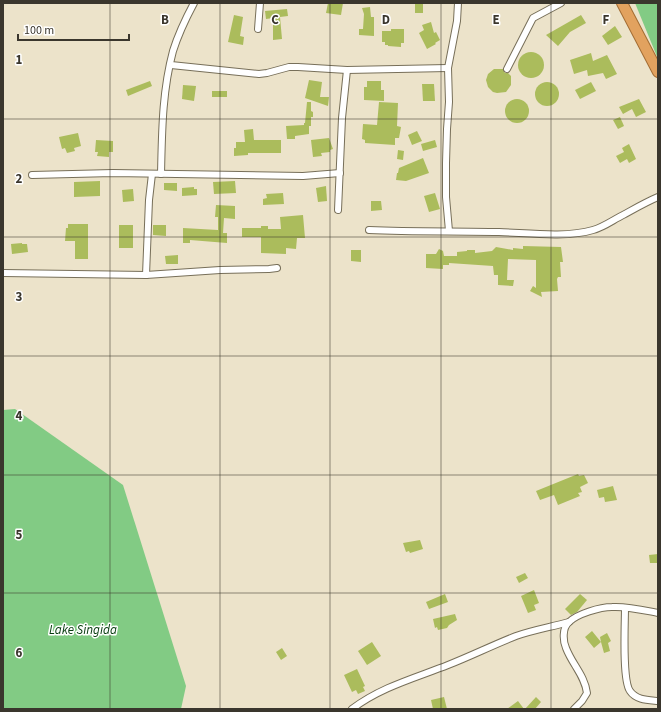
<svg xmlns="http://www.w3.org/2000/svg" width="661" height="712" viewBox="0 0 661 712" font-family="'Source Sans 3',sans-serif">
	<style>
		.water { fill: #82cb84 }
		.building { fill: #abbc5c }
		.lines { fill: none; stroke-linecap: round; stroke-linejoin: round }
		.minor-casing { stroke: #776f59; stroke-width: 8 }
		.trunk-casing { stroke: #a36d34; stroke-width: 12 }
		.minor { stroke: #fff; stroke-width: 6 }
		.trunk { stroke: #e2a25f; stroke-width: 10 }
		.grid { fill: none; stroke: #3a362d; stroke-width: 1; stroke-opacity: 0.55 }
		.labels { text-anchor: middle; stroke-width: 3; stroke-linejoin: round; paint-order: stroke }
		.water-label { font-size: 13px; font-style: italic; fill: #053b0d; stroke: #fff }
		.grid-label { font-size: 13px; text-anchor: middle; font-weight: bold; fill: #3a362d; stroke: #fff; stroke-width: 3; stroke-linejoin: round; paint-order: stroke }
	</style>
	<rect width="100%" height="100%" fill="#ece3ca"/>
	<g class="water">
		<polygon points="635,3 658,3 658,59"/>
		<polygon points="15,409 123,485 186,686 181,709 3,709 3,410"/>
	</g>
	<g class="building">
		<polygon points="328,3 343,3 341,15 326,13"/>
		<rect x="415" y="4" width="8" height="9"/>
		<polygon points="370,7 371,17 374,17 374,36 359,35 359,29 363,29 364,14 362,8"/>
		<polygon points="287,9 288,16 280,17 282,39 273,40 273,18 266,19 265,11"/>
		<polygon points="234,15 243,17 240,36 244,37 243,45 228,42"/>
		<polygon points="581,15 586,23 570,32 558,46 546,35"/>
		<polygon points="431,22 434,33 436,32 440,40 435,43 436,44 427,49 419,33 424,30 422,25"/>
		<polygon points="615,26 622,37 608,45 602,36"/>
		<polygon points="391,29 404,29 404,43 401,43 401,47 388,46 388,45 385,45 385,42 382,42 382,31 391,31"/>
		<circle cx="531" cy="65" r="13"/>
		<polygon points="591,53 593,61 607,55 617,74 606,79 603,73 588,76 587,70 574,74 570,60"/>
		<polygon points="494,69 503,69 505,73 508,73 511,76 511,85 506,92 497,93 493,92 488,87 486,80 488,74"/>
		<polygon points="309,80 322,82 320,97 329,97 328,106 305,98"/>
		<polygon points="150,81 152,86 128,96 126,90"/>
		<polygon points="367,81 381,81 381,90 384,90 384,101 364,100 364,87 367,87"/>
		<circle cx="547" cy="94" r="12"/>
		<polygon points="591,82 596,91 580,99 575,90"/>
		<polygon points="422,84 434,84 435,101 423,101"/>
		<polygon points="183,85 196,86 194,101 182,99"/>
		<rect x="212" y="91" width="15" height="6"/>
		<polygon points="639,99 646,112 636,117 632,109 623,114 619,107"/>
		<circle cx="517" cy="111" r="12"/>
		<polygon points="307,102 311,102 311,111 313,112 313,117 311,117 311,126 309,126 309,134 295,136 295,139 287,139 286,126 304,125 304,123 305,123"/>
		<polygon points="379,102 398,103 397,126 401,127 399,138 395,138 395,145 365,143 365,140 362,139 363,124 377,125"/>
		<polygon points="620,117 624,126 618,129 613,120"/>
		<polygon points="253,129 254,140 281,140 281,153 248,153 248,155 234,156 234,148 236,148 236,142 245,142 244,130"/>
		<polygon points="417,131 422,141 412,145 408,135"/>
		<polygon points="78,133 81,146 74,148 75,151 67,153 65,148 62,149 59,137"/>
		<polygon points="329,138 333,149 330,150 330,152 321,153 322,156 313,157 311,140"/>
		<polygon points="96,140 113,141 113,152 109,152 109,157 97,156 98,152 95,152"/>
		<polygon points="435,140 437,147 423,151 421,144"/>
		<polygon points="629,144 636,159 629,163 627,159 620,163 616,156 624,152 622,148"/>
		<polygon points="398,150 404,151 403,160 397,159"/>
		<polygon points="423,158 429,173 406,181 396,180 397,173 398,173 399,168"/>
		<polygon points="100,181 100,196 74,197 74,182"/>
		<polygon points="235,181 236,193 214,194 213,182"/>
		<polygon points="164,183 177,183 177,191 164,190"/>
		<polygon points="326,186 327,201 318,202 316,188"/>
		<polygon points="194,187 194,189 197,189 197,195 182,196 182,188"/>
		<polygon points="133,189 134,201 123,202 122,190"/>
		<polygon points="283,193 284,204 263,205 263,199 267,198 266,194"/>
		<polygon points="435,193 440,209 429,212 424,196"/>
		<polygon points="371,201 381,201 382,210 371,211"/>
		<polygon points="216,205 235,206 235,219 224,218 223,233 227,233 227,243 190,240 190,243 183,243 183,228 218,230 218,217 215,217"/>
		<polygon points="303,215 305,238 297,238 296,249 286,248 286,254 261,253 261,237 242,237 242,228 261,228 261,226 268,226 268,229 281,229 280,217"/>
		<polygon points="68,224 88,224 88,259 75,259 75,241 65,241 66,228 68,228"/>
		<rect x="119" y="225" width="14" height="23"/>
		<polygon points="153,225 166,225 166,236 153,235"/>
		<polygon points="22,243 22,244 27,244 28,252 12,254 11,244"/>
		<polygon points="523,246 561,247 563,262 560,262 561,277 558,277 557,279 558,291 541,292 542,297 530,291 533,286 536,288 536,260 508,259 507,280 514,280 513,286 498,285 498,275 494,275 493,266 449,263 449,265 443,265 443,269 426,268 426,254 436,254 439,249 443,251 444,256 457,256 457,252 467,251 467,250 475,250 475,253 492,251 496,247 513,250 513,248 523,249"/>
		<polygon points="351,250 361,250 361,262 351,261"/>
		<polygon points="178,255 178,264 166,264 165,256"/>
		<polygon points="578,474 579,476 584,475 588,483 580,487 582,492 578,493 580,496 558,505 554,495 540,500 536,491"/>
		<polygon points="613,486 617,500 605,502 604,497 599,498 597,490"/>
		<polygon points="420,540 423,549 410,553 409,551 406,552 403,543"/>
		<polygon points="658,554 658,563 650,563 649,555"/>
		<polygon points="525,573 528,578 519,583 516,577"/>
		<polygon points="534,590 539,603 534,605 536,610 528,613 521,596"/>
		<polygon points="445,594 448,602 429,609 426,602"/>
		<polygon points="580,594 587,600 577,612 571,615 565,609"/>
		<polygon points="455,614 457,620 449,625 447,628 438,630 437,627 435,628 433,619"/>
		<polygon points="592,631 601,642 600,637 607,633 611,641 608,643 610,651 604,653 601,642 594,648 585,637"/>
		<polygon points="372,642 381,656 367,665 358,651"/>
		<polygon points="282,648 287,656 281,660 276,652"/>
		<polygon points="357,669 365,686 363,687 365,691 358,694 356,690 352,692 344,675"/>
		<polygon points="444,697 447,709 433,709 431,700"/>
		<polygon points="536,697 541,702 535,709 525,709"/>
		<polygon points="518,701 524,709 507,709"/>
	</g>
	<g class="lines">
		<defs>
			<g id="minor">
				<polyline points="258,29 260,3"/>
				<polyline points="171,65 259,74 267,73 289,67 298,67 347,70 448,68"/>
				<polyline points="507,69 533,18 561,3"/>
				<path d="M 161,174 C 162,133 162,92 173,51 C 178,35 186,18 194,3"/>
				<polyline points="32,175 113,173 303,176 340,173"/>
				<polyline points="338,210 342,118 347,70"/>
				<path d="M 369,230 C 413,232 456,231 499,232 C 528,233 566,238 593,230 C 604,227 613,220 623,215 C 634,209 646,202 658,197"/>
				<polyline points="449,231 446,197 446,163 447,129 449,102 448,68 457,21 458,3"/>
				<polyline points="3,273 146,275 220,270 269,269 277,268"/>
				<polyline points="146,275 149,200 152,174"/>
				<path d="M 625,608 C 625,623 622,680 630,691 C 636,700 648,700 658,701"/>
				<path d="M 352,709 C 381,687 415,678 448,665 C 471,656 493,645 516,636 C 533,630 551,627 569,622"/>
				<path d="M 574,709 L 582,701 L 587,693 C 585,676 572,664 566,648 C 563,641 562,628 569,622 C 577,614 600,607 612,607 C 627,606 643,610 658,613"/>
			</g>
			<polyline id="trunk" points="622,3 658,72"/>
		</defs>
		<use href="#minor" class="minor-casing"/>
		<use href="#trunk" class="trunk-casing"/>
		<use href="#minor" class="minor"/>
		<use href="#trunk" class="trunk"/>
	</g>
	<path class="grid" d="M 110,3 L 110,709M 220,3 L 220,709M 330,3 L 330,709M 441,3 L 441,709M 551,3 L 551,709M 3,119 L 658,119M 3,237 L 658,237M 3,356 L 658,356M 3,475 L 658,475M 3,593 L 658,593"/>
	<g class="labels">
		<g class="water-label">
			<text x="83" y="634">Lake Singida</text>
		</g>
	</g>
	<g class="grid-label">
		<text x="165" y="24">B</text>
		<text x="275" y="24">C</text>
		<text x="386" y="24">D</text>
		<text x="496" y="24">E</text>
		<text x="606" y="24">F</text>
		<text x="19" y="64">1</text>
		<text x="19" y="183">2</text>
		<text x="19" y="301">3</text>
		<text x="19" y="420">4</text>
		<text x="19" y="539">5</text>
		<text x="19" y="657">6</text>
	</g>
	<rect width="661" height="712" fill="none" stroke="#3a362d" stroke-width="8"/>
	<path d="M18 34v6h111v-6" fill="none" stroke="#3a362d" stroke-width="2"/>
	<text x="24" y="34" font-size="12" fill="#3a362d" stroke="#ffffff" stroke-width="3" paint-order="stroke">100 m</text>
</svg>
